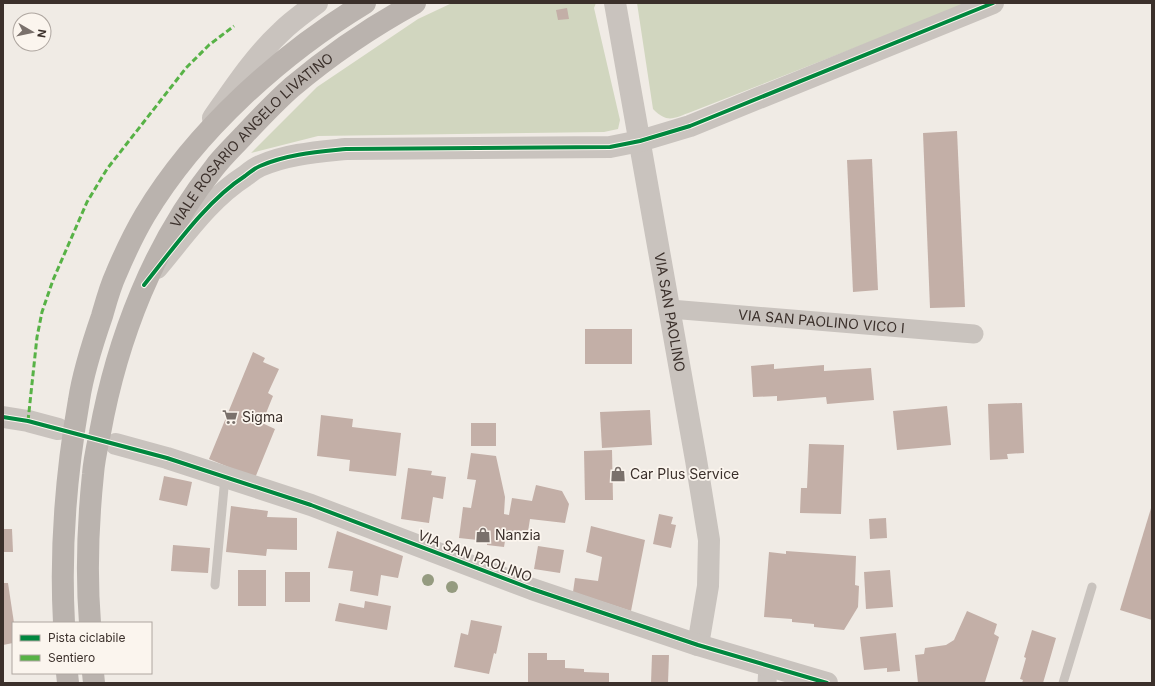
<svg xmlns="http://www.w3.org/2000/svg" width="1155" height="686" viewBox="0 0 1155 686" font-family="Inter,sans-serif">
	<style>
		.green { fill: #d1d6bf }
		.building { fill: #c3afa7 }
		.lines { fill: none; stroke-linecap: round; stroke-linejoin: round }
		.service { stroke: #c9c3be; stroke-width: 9 }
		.minor { stroke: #c9c3be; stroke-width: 19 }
		.tertiary { stroke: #c9c3be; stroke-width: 22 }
		.secondary { stroke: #bab3ae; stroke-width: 22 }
		.quiet { stroke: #57b246; stroke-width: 3; stroke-dasharray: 6 3; stroke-linecap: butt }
		.cycleway-casing { stroke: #fbf5ee; stroke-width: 6 }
		.cycleway { stroke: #00873e; stroke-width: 4 }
		.tree { fill: #959b80 }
		.labels { text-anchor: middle; stroke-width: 3.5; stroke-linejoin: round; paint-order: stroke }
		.street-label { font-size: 14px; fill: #3b302b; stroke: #fbf5ee }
		.poi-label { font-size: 14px; fill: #3b302b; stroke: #fbf5ee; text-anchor: start }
	</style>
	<rect width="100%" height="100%" fill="#f0ebe5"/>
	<g class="green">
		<polygon points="452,3 596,3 594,8 620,120 618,129 604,132 318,136 251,153 317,87 418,19"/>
		<path d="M 637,3 L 969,3 L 691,112 C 674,118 668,124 653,109 Z"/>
	</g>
	<g class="building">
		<polygon points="567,8 569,19 558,20 556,10"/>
		<polygon points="957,131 965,307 930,308 923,133"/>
		<polygon points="872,159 878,290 853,292 847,160"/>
		<rect x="585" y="329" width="47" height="35"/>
		<polygon points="253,352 265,358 263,362 279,369 268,393 273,396 262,423 275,429 255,478 209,459"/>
		<polygon points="774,364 774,369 824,365 824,371 871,368 874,400 827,404 826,397 777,401 777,396 753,397 751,366"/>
		<polygon points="1022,403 1024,453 1007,454 1008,459 990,460 988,404"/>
		<polygon points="947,406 951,445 897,450 893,411"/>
		<polygon points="650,410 652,445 602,448 600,412"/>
		<polygon points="321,415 353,419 352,427 401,433 396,476 349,471 350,460 317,456"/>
		<rect x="471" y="423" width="25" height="23"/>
		<polygon points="809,444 844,445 841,514 800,513 801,488 807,488"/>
		<polygon points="612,450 613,500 585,500 584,451"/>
		<polygon points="471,453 496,456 505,497 504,514 509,515 512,498 532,501 536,485 562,491 569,504 565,523 530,519 527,538 506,535 504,547 487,545 487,541 459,538 463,507 471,508 476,480 467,479"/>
		<polygon points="408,468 432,471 431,475 446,477 443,499 433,497 429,523 401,519"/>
		<polygon points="164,476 192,482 187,506 159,500"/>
		<polygon points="1152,505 1152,620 1120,610"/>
		<polygon points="231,506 268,511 267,517 297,518 297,550 267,549 266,556 226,552"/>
		<polygon points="659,514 673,517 671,524 676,525 671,548 653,544"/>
		<polygon points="886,518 887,538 870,539 869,519"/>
		<polygon points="591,526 645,540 631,611 573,592 575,578 598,581 602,557 586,552"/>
		<polygon points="3,529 12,529 13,552 3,552"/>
		<polygon points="337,531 403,556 398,578 381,575 378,596 350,591 353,571 328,568"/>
		<polygon points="173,545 210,548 208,573 171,571"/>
		<polygon points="538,546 564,550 560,573 534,569"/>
		<polygon points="786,551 856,556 855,585 859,586 858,607 844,630 814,627 814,624 792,622 792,619 764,617 769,552 786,554"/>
		<rect x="238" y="570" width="28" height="36"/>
		<polygon points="890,570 893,607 866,609 864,572"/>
		<rect x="285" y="572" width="25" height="30"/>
		<polygon points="3,583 8,583 14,623 13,643 3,645"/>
		<polygon points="365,601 391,606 387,630 335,621 339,603 364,608"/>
		<polygon points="967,611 997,624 994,634 999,637 985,682 918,683 915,655 924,654 925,648 946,645 954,640"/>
		<polygon points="471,620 502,626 496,654 494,653 489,674 454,667 461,633 468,635"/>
		<polygon points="1032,630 1056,638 1043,683 1022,683 1023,680 1020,679 1026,658 1024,657"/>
		<polygon points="896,633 900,671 887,672 887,668 864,670 860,637"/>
		<polygon points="528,653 547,653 547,660 565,660 565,668 584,669 584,672 609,673 609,683 528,683"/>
		<polygon points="652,655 669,655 668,683 651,683"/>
	</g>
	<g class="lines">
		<g class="service">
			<polyline points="215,585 225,477"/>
			<polyline points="1063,683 1092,587"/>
		</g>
		<g class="minor">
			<path id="s1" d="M 670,309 L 974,334"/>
			<polyline points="767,683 768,667"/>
		</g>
		<g class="tertiary">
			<path id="s2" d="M 615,3 L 696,460 L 709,540 L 708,586 L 698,645"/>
			<path d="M 213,118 C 234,88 254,57 281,32 C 292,21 305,12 317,3"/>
			<path d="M 157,268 C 184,236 209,199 245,176 C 250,172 255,168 260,166 C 287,154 317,152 346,149 L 610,147 L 640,141 L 690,126 L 993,3"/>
			<polyline points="3,417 28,421 58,429"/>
			<polyline points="116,444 167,458 311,505 532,589 698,645 827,683"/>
		</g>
		<g class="secondary">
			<path d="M 64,623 C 60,549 66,474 79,400 C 83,373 93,342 102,316 C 106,302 110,287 116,274 C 124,255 135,232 145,215 C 196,130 281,54 365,3"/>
			<path id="s3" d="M 90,623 C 86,573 88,523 93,474 C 94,460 97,447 100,433 C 117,339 154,243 214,168 C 223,156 234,146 244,135 C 260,118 275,102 292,87 C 330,55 371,27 415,3"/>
			<polyline points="67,673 68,683"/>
			<polyline points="93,673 94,683"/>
		</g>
		<polyline class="quiet" points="28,421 37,337 42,312 53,280 87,202 107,169 186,68 209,45 234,26"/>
		<defs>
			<g id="cycleway">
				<path d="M 144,285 C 173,249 206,201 245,176 C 250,172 255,168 260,166 C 288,154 317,152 346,149 L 610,147 L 640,141 L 690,126 L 993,3"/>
				<polyline points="3,417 28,421 167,458 311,505 532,589 698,645 827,683"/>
			</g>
		</defs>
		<use href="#cycleway" class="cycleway-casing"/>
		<use href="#cycleway" class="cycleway"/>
	</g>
	<g class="tree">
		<circle cx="428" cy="580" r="6"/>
		<circle cx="452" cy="587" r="6"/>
	</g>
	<defs>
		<symbol id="supermarket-bare" viewBox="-9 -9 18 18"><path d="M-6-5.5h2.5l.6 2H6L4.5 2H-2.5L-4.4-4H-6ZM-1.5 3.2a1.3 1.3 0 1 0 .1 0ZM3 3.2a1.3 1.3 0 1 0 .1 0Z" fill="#7a716c" stroke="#fbf5ee" stroke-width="2.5" paint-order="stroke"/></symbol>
		<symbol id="shop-bare" viewBox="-9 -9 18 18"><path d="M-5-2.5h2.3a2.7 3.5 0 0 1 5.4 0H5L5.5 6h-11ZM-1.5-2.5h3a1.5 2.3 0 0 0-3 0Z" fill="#7a716c" stroke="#fbf5ee" stroke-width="2.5" paint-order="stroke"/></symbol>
	</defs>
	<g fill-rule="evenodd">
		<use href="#supermarket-bare" x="219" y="406" width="22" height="22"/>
		<use href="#shop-bare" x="607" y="463" width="22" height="22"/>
		<use href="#shop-bare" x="472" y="524" width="22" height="22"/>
	</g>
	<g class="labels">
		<g class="street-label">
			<text dy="5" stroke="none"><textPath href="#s3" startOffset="528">VIALE ROSARIO ANGELO LIVATINO</textPath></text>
			<text dy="5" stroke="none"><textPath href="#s2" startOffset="314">VIA SAN PAOLINO</textPath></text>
			<text dy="5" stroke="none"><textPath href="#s1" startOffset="152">VIA SAN PAOLINO VICO I</textPath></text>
			<text transform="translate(475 556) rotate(21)" y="5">VIA SAN PAOLINO</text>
		</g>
		<g class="poi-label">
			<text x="242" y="422">Sigma</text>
			<text x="630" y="479">Car Plus Service</text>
			<text x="495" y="540">Nanzia</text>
		</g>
	</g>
	<rect width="1155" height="686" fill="none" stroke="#3b302b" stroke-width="8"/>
	<rect x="12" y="622" width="140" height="52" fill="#fbf5ee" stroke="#aea6a0"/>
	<rect x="20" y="635" width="20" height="6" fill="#00873e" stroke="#aea6a0"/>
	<text x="48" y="642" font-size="12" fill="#3b302b">Pista ciclabile</text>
	<rect x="20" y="655" width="20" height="6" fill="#57b246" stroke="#aea6a0"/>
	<text x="48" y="662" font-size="12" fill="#3b302b">Sentiero</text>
	<g transform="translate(32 32) rotate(99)"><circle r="19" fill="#fbf5ee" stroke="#aea6a0"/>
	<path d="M0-3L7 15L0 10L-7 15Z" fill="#7a716c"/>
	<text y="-6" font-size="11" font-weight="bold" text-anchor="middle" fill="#3b302b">N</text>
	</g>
</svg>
